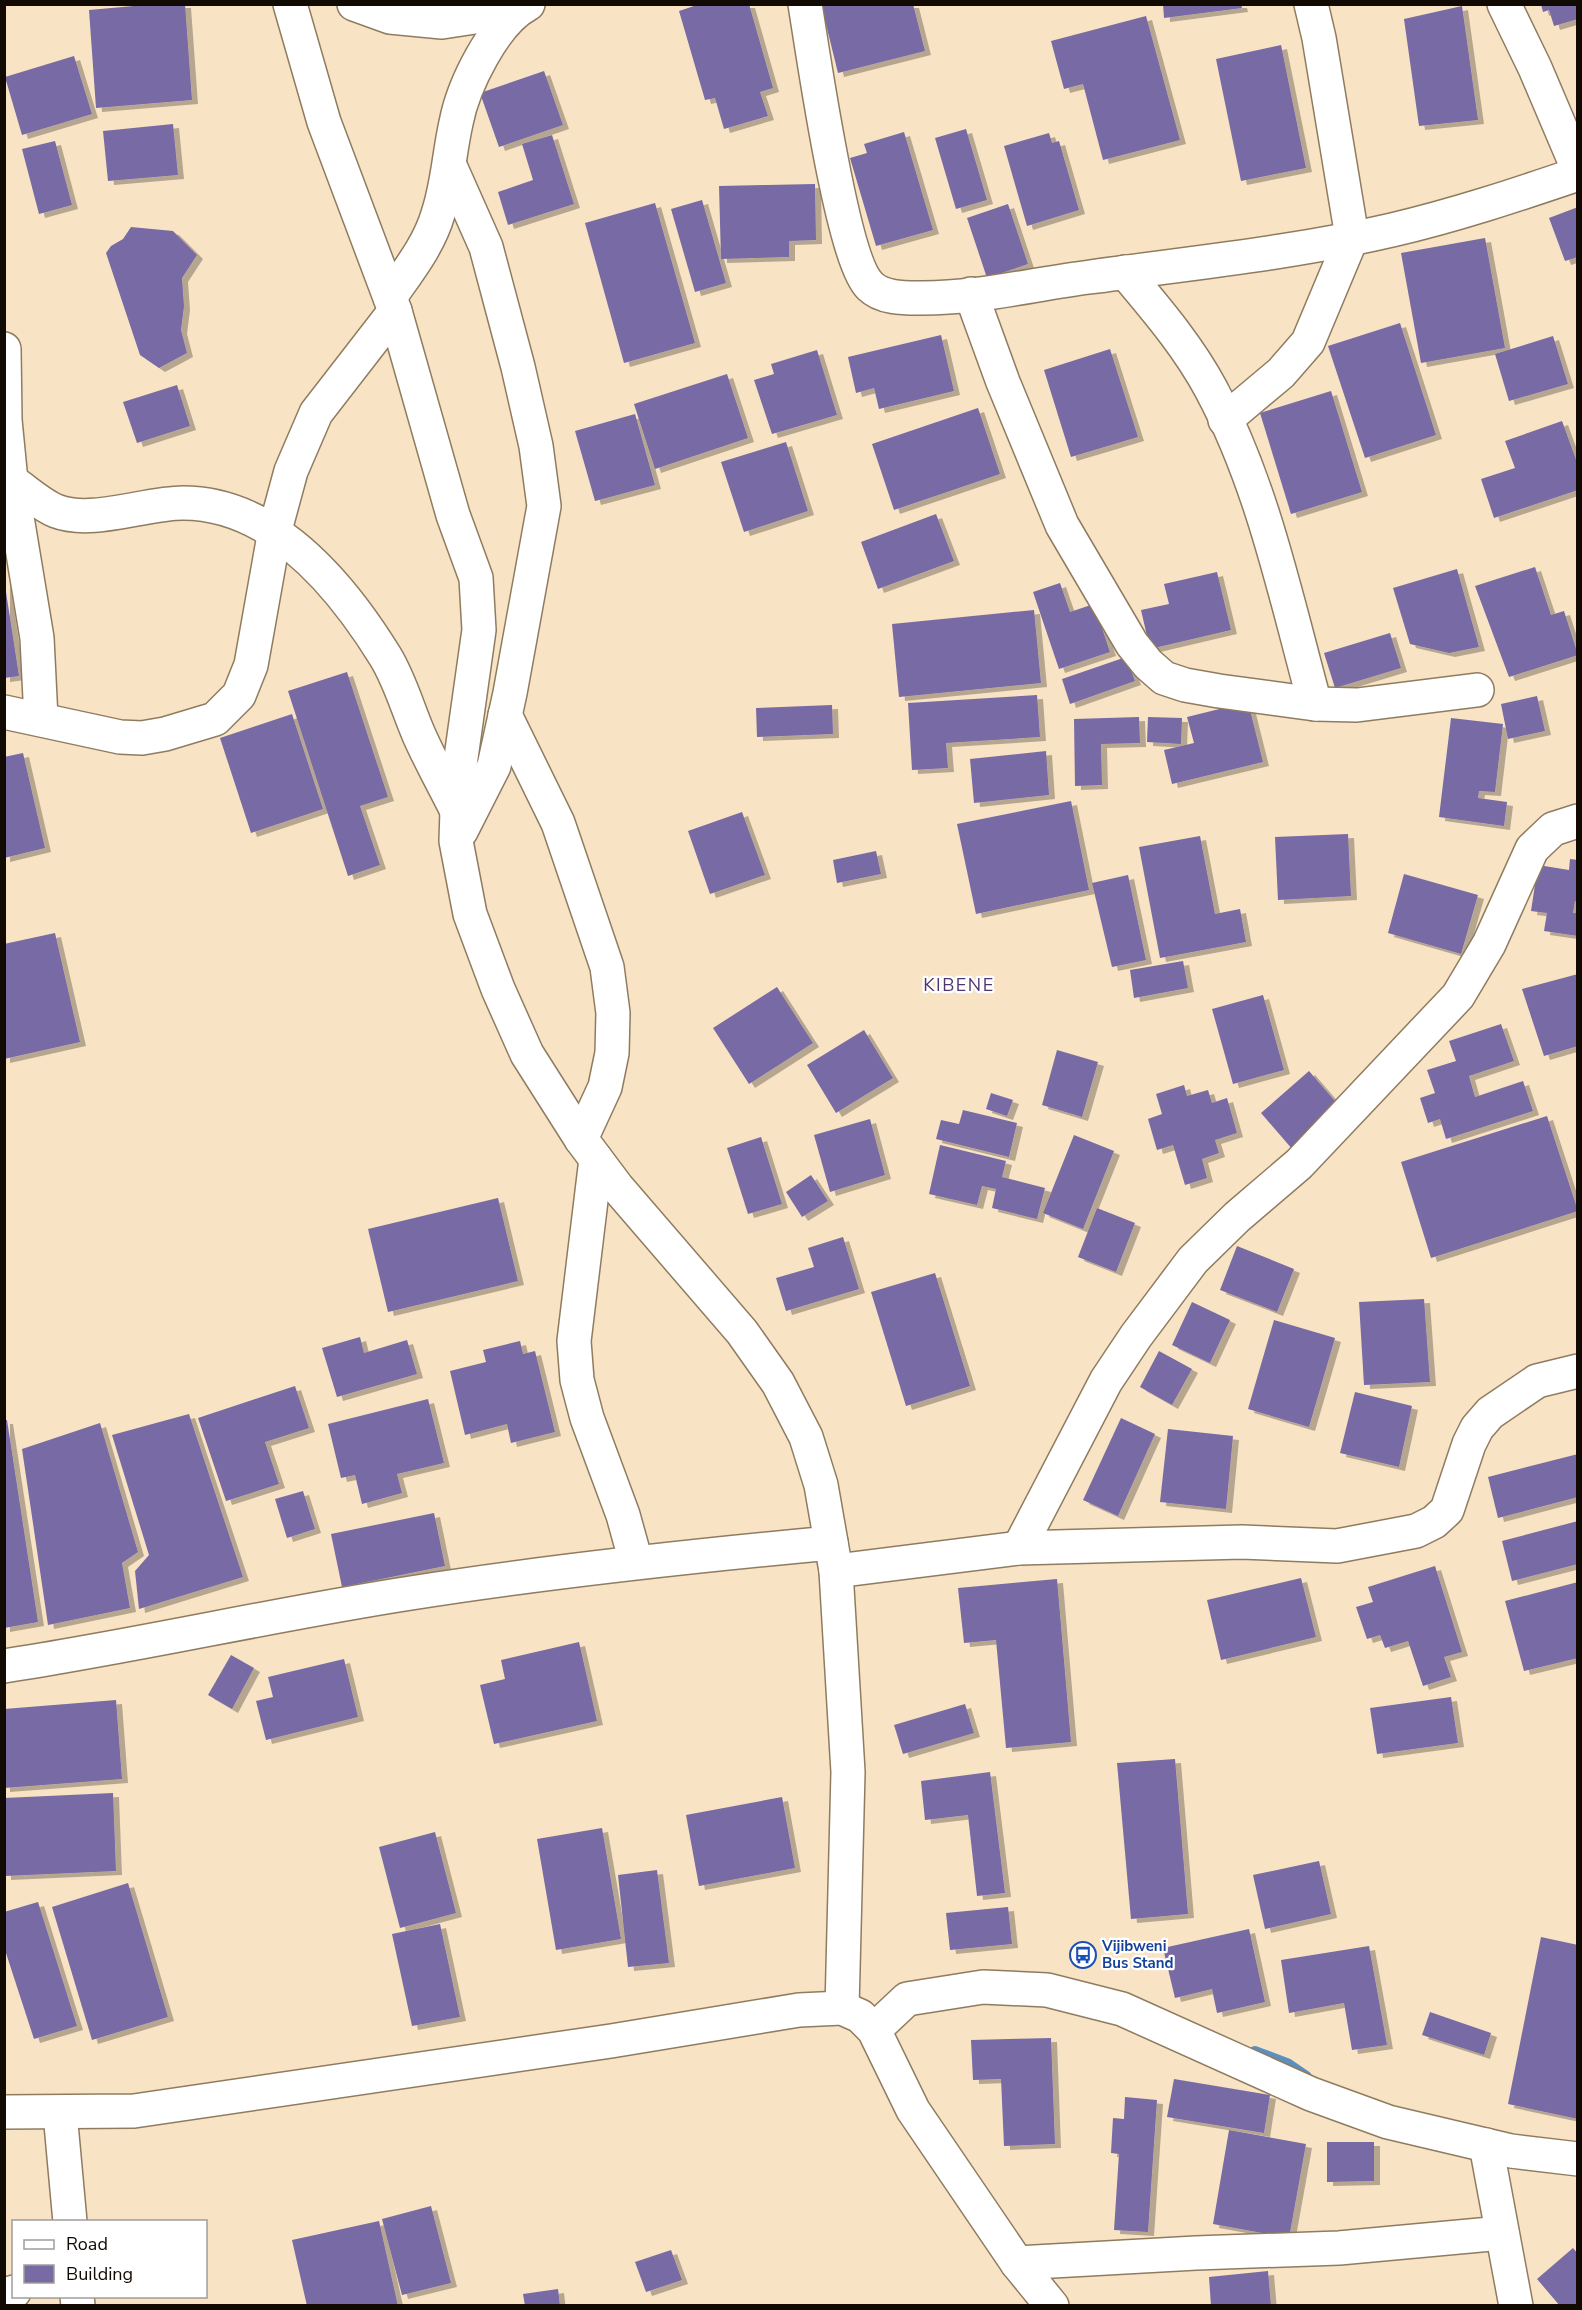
<svg xmlns="http://www.w3.org/2000/svg" width="1582" height="2310" viewBox="0 0 1582 2310" font-family="'Nunito Sans',sans-serif">
	<style>
		.lines { fill: none; stroke-linecap: round; stroke-linejoin: round }
		.stream { stroke: #5b8fbe; stroke-width: 12 }
		.building { fill: #786aa4; filter: url(#shadow) }
		.minor-casing { stroke: #8f7c60; stroke-width: 36 }
		.minor { stroke: #fff; stroke-width: 33 }
		.labels { text-anchor: middle; stroke-width: 4.5; stroke-linejoin: round; paint-order: stroke }
		.transit-label { font-size: 15px; font-weight: bold; fill: #164399; stroke: #fff; text-anchor: start }
		.quarter-label { font-size: 18px; letter-spacing: 1.5px; fill: #4e3570; stroke: #fff }
	</style>
	<defs>
		<filter id="shadow"><feDropShadow dx="6" dy="4" stdDeviation="0" flood-color="#0004"/></filter>
	</defs>
	<rect width="100%" height="100%" fill="#f8e3c4"/>
	<g class="lines">
		<polyline class="stream" points="1255,2052 1287,2064 1306,2077"/>
	</g>
	<g class="building">
		<polygon points="156,4 185,4 192,100 96,108 89,10"/>
		<polygon points="700,4 749,4 773,88 760,92 768,116 724,129 715,98 705,100 679,11"/>
		<polygon points="821,4 913,4 925,51 838,73"/>
		<polygon points="1163,4 1241,4 1242,8 1164,18"/>
		<polygon points="1541,4 1578,4 1578,19 1554,26 1549,10 1543,12"/>
		<polygon points="1462,6 1478,120 1419,126 1404,19"/>
		<polygon points="1146,16 1180,140 1103,160 1083,84 1064,89 1051,41"/>
		<polygon points="1281,45 1306,168 1241,181 1216,59"/>
		<polygon points="74,56 92,114 22,135 5,77"/>
		<polygon points="544,71 563,125 499,147 480,93"/>
		<polygon points="173,124 178,175 108,181 103,131"/>
		<polygon points="966,129 987,200 956,209 935,138"/>
		<polygon points="904,132 933,230 876,246 850,158 867,153 864,144"/>
		<polygon points="1049,133 1052,143 1059,141 1079,210 1027,226 1004,146"/>
		<polygon points="552,135 574,204 508,225 498,192 533,180 522,144"/>
		<polygon points="55,141 72,205 39,214 22,149"/>
		<polygon points="815,184 816,240 789,241 789,257 721,259 719,186"/>
		<polygon points="702,200 726,283 695,292 671,209"/>
		<polygon points="655,203 695,343 624,363 585,223"/>
		<polygon points="1008,204 1028,264 987,278 967,218"/>
		<polygon points="1578,207 1578,257 1565,261 1549,218"/>
		<polygon points="131,227 173,231 197,255 182,278 184,306 181,330 187,353 159,368 140,355 106,253 111,246 123,239"/>
		<polygon points="1485,238 1505,348 1421,363 1401,253"/>
		<polygon points="1400,323 1436,435 1365,458 1328,346"/>
		<polygon points="941,335 954,391 879,409 874,388 856,393 848,357"/>
		<polygon points="1553,336 1568,384 1509,401 1495,354"/>
		<polygon points="1110,349 1138,437 1071,457 1044,370"/>
		<polygon points="817,350 837,415 772,434 754,380 774,374 771,364"/>
		<polygon points="727,374 748,438 655,469 634,404"/>
		<polygon points="177,385 190,426 137,443 123,402"/>
		<polygon points="1331,391 1362,492 1291,514 1260,413"/>
		<polygon points="978,408 1000,474 894,510 872,444"/>
		<polygon points="635,414 655,485 595,501 575,431"/>
		<polygon points="1562,421 1578,465 1578,490 1494,518 1481,479 1515,468 1505,441"/>
		<polygon points="786,442 808,511 744,532 721,462"/>
		<polygon points="936,514 954,561 878,589 861,542"/>
		<polygon points="1535,567 1551,615 1564,611 1578,655 1509,677 1475,586"/>
		<polygon points="1457,569 1479,647 1449,653 1410,644 1393,588"/>
		<polygon points="1217,572 1231,630 1150,649 1141,610 1169,604 1164,584"/>
		<polygon points="4,579 19,676 4,678"/>
		<polygon points="1060,583 1070,612 1094,604 1110,652 1059,669 1033,592"/>
		<polygon points="1034,610 1041,683 899,697 892,624"/>
		<polygon points="1390,633 1401,668 1335,688 1324,653"/>
		<polygon points="1126,657 1135,681 1070,704 1062,679"/>
		<polygon points="347,672 388,797 360,806 380,865 348,876 288,691"/>
		<polygon points="1037,695 1040,737 946,743 948,768 912,770 908,703"/>
		<polygon points="1537,696 1545,731 1508,739 1501,704"/>
		<polygon points="1248,702 1263,762 1172,784 1164,750 1194,743 1187,717"/>
		<polygon points="832,705 833,734 757,737 756,708"/>
		<polygon points="292,714 323,809 251,833 220,738"/>
		<polygon points="1139,717 1140,743 1101,744 1102,785 1075,786 1074,719"/>
		<polygon points="1148,717 1182,718 1181,744 1147,742"/>
		<polygon points="1451,718 1503,724 1495,792 1479,791 1478,798 1507,802 1504,826 1439,817"/>
		<polygon points="1046,751 1049,795 974,803 970,759"/>
		<polygon points="23,753 45,848 4,858 4,757"/>
		<polygon points="1071,801 1089,890 976,914 957,824"/>
		<polygon points="742,812 765,875 710,894 688,831"/>
		<polygon points="1348,834 1351,896 1278,900 1275,837"/>
		<polygon points="1200,836 1215,914 1240,909 1246,942 1160,958 1139,847"/>
		<polygon points="876,851 881,874 837,883 833,860"/>
		<polygon points="1570,859 1578,860 1578,901 1575,901 1573,913 1578,913 1578,936 1544,931 1547,913 1531,911 1538,865 1569,870"/>
		<polygon points="1404,874 1478,895 1461,954 1388,933"/>
		<polygon points="1128,875 1146,960 1112,967 1092,883"/>
		<polygon points="55,933 80,1042 4,1059 4,944"/>
		<polygon points="1183,961 1188,988 1134,998 1130,970"/>
		<polygon points="1578,974 1578,1046 1544,1056 1522,989"/>
		<polygon points="777,987 813,1043 749,1084 713,1028"/>
		<polygon points="1263,995 1284,1070 1233,1084 1212,1009"/>
		<polygon points="1501,1024 1514,1061 1469,1076 1475,1097 1523,1081 1533,1111 1446,1139 1440,1119 1428,1123 1420,1098 1435,1093 1427,1070 1456,1061 1449,1041"/>
		<polygon points="864,1030 893,1078 836,1113 807,1065"/>
		<polygon points="1057,1050 1098,1062 1082,1117 1042,1105"/>
		<polygon points="1309,1071 1341,1108 1293,1150 1261,1113"/>
		<polygon points="1184,1085 1187,1096 1208,1090 1212,1103 1227,1098 1237,1133 1215,1140 1219,1153 1202,1159 1207,1178 1185,1185 1173,1145 1157,1150 1148,1119 1162,1114 1156,1094"/>
		<polygon points="991,1093 1013,1100 1007,1116 986,1109"/>
		<polygon points="963,1110 1017,1123 1009,1157 936,1139 941,1120 959,1124"/>
		<polygon points="1547,1116 1578,1211 1431,1258 1401,1162"/>
		<polygon points="870,1119 885,1175 830,1192 814,1135"/>
		<polygon points="1074,1135 1114,1151 1083,1229 1043,1213"/>
		<polygon points="761,1137 782,1204 748,1214 727,1148"/>
		<polygon points="940,1145 1006,1161 1002,1177 1045,1188 1037,1219 992,1208 996,1189 982,1186 977,1205 929,1194"/>
		<polygon points="811,1175 828,1201 802,1217 786,1192"/>
		<polygon points="498,1198 518,1281 388,1312 368,1229"/>
		<polygon points="1097,1208 1135,1223 1116,1272 1078,1257"/>
		<polygon points="843,1237 859,1289 786,1311 776,1278 814,1267 808,1248"/>
		<polygon points="1237,1246 1294,1269 1277,1312 1220,1290"/>
		<polygon points="935,1273 970,1386 906,1406 871,1292"/>
		<polygon points="1424,1299 1430,1382 1364,1385 1359,1302"/>
		<polygon points="1192,1302 1230,1320 1210,1363 1172,1345"/>
		<polygon points="1274,1320 1335,1338 1309,1427 1248,1409"/>
		<polygon points="360,1337 364,1353 407,1340 417,1374 337,1397 322,1348"/>
		<polygon points="520,1341 523,1354 535,1351 555,1432 511,1443 507,1424 465,1435 450,1371 486,1362 483,1350"/>
		<polygon points="1159,1351 1192,1369 1172,1405 1140,1387"/>
		<polygon points="295,1386 309,1428 265,1442 279,1484 226,1501 198,1418"/>
		<polygon points="1355,1392 1412,1406 1399,1467 1340,1453"/>
		<polygon points="428,1399 444,1463 397,1474 402,1493 362,1504 355,1475 341,1478 328,1424"/>
		<polygon points="189,1414 243,1577 139,1609 135,1571 149,1555 112,1435"/>
		<polygon points="1121,1418 1155,1434 1118,1516 1083,1500"/>
		<polygon points="4,1420 7,1420 38,1622 4,1628"/>
		<polygon points="100,1423 138,1552 122,1563 130,1608 48,1625 22,1449"/>
		<polygon points="1168,1429 1233,1436 1226,1509 1160,1502"/>
		<polygon points="1578,1454 1578,1497 1498,1518 1488,1477"/>
		<polygon points="303,1491 315,1529 287,1538 275,1499"/>
		<polygon points="434,1513 445,1566 342,1587 331,1534"/>
		<polygon points="1578,1521 1578,1564 1512,1581 1502,1541"/>
		<polygon points="1435,1566 1462,1652 1444,1657 1451,1677 1423,1686 1408,1641 1385,1648 1380,1635 1367,1639 1356,1607 1373,1602 1368,1587"/>
		<polygon points="1301,1578 1316,1637 1221,1660 1207,1600"/>
		<polygon points="1057,1579 1071,1742 1006,1748 996,1640 964,1643 958,1588"/>
		<polygon points="1578,1582 1578,1658 1524,1671 1505,1601"/>
		<polygon points="579,1642 597,1721 494,1744 480,1685 505,1679 501,1660"/>
		<polygon points="231,1655 254,1668 232,1709 208,1695"/>
		<polygon points="344,1659 358,1717 266,1740 256,1701 273,1697 268,1677"/>
		<polygon points="1451,1697 1458,1743 1377,1754 1370,1708"/>
		<polygon points="116,1700 122,1779 4,1788 4,1709"/>
		<polygon points="965,1704 974,1733 903,1754 894,1725"/>
		<polygon points="1175,1759 1188,1914 1131,1919 1117,1763"/>
		<polygon points="990,1772 1005,1893 977,1896 968,1815 925,1820 921,1781"/>
		<polygon points="113,1793 116,1871 5,1876 4,1798"/>
		<polygon points="782,1797 795,1868 699,1886 686,1815"/>
		<polygon points="602,1828 621,1939 556,1950 537,1839"/>
		<polygon points="435,1832 456,1913 400,1928 379,1847"/>
		<polygon points="1319,1861 1331,1914 1265,1929 1253,1875"/>
		<polygon points="657,1870 669,1963 628,1967 618,1875"/>
		<polygon points="128,1883 168,2017 92,2040 52,1907"/>
		<polygon points="38,1902 77,2026 34,2039 4,1947 4,1912"/>
		<polygon points="1008,1907 1012,1944 950,1950 946,1913"/>
		<polygon points="440,1924 460,2017 412,2026 392,1934"/>
		<polygon points="1249,1929 1265,2002 1217,2013 1212,1989 1175,1998 1163,1948"/>
		<polygon points="1541,1937 1578,1945 1578,2119 1508,2104"/>
		<polygon points="1369,1946 1387,2045 1352,2050 1344,2003 1289,2013 1281,1960"/>
		<polygon points="1430,2012 1491,2033 1484,2055 1422,2035"/>
		<polygon points="1051,2038 1055,2144 1004,2146 1001,2079 973,2080 971,2040"/>
		<polygon points="1174,2079 1270,2095 1264,2133 1167,2117"/>
		<polygon points="1125,2097 1157,2100 1148,2232 1114,2230 1119,2154 1111,2153 1113,2118 1124,2119"/>
		<polygon points="1229,2130 1306,2144 1289,2238 1213,2224"/>
		<polygon points="1327,2142 1374,2142 1374,2181 1327,2182"/>
		<polygon points="431,2206 451,2283 402,2295 382,2219"/>
		<polygon points="379,2221 398,2306 307,2306 292,2240"/>
		<polygon points="1573,2248 1578,2254 1578,2306 1560,2306 1537,2279"/>
		<polygon points="671,2250 682,2280 646,2292 635,2262"/>
		<polygon points="1268,2271 1271,2306 1211,2306 1209,2277"/>
		<polygon points="558,2289 560,2306 525,2306 523,2294"/>
	</g>
	<g class="lines">
		<defs>
			<g id="minor">
				<polyline points="290,4 324,122 395,311 453,515 476,578 479,630 458,779 456,841 470,914 498,989 527,1054 581,1139 617,1187 742,1332 778,1383 806,1437 821,1485 836,1571 848,1772 842,2008"/>
				<polyline points="354,4 390,17 442,22 514,11"/>
				<path d="M 805,4 C 813,53 842,259 870,286 C 882,298 903,298 918,298 C 975,299 1034,284 1090,277 C 1191,263 1293,253 1392,230 C 1456,215 1516,195 1578,174"/>
				<polyline points="1504,4 1535,68 1578,169"/>
				<polyline points="450,166 486,247 518,367 536,446 544,506 510,693 494,766 461,831"/>
				<path d="M 1125,272 C 1156,309 1188,346 1211,389 C 1263,486 1286,598 1315,704"/>
				<polyline points="971,294 1003,382 1062,525 1132,644 1148,664 1164,678 1185,685 1219,691 1315,704 1357,705 1477,690"/>
				<path d="M 390,297 C 408,271 429,245 438,214 C 448,184 449,154 456,123 C 463,86 494,22 528,4"/>
				<polyline points="4,349 5,420 11,481 37,638 41,719"/>
				<polyline points="1225,420 1281,373 1308,342 1352,237 1319,38 1311,4"/>
				<path d="M 11,481 C 25,490 41,505 56,511 C 92,525 145,503 183,503 C 273,503 341,585 385,656 C 400,680 408,710 419,735 C 430,760 444,785 456,809"/>
				<polyline points="4,712 120,737 142,738 165,734 215,719 239,695 251,665 275,530 291,471 316,413 395,311"/>
				<polyline points="505,715 558,823 607,967 613,1013 612,1053 605,1087 581,1139"/>
				<polyline points="596,1159 574,1341 577,1380 587,1418 623,1515 636,1562"/>
				<polyline points="1019,1548 1106,1381 1136,1336 1193,1260 1237,1217 1299,1164 1458,996 1489,944 1532,849 1553,829 1578,821"/>
				<polyline points="836,1571 1019,1548 1242,1542 1337,1546 1416,1531 1434,1522 1447,1510 1469,1444 1477,1428 1490,1413 1537,1381 1578,1371"/>
				<path d="M 4,1666 C 141,1645 275,1614 411,1593 C 551,1571 691,1556 831,1543"/>
				<polyline points="874,2030 907,1999 983,1987 1047,1990 1122,2009 1311,2094 1388,2122 1511,2151 1578,2159"/>
				<polyline points="4,2112 134,2111 611,2041 799,2010 842,2008 860,2016 874,2030 913,2110 1017,2263 1052,2306"/>
				<polyline points="60,2113 70,2222"/>
				<polyline points="1486,2145 1516,2306"/>
				<polyline points="1017,2263 1196,2253 1339,2248 1502,2233"/>
				<polyline points="4,2295 14,2292"/>
				<polyline points="77,2296 78,2306"/>
			</g>
		</defs>
		<use href="#minor" class="minor-casing"/>
		<use href="#minor" class="minor"/>
	</g>
	<defs>
		<symbol id="bus-ring" viewBox="-11 -11 22 22"><circle r="9.5" fill="#fff" stroke="#1a4fb4" stroke-width="1.5"/><path d="M-5-6H5V4H4V6H2V4H-2V6H-4V4H-5ZM-3.5-4V0h7V-4ZM-3.5 1.2v1.5H-2V1.2ZM2 1.2v1.5H3.5V1.2Z" fill="#1a4fb4"/></symbol>
	</defs>
	<g fill-rule="evenodd">
		<use href="#bus-ring" x="1068" y="1940" width="30" height="30"/>
	</g>
	<g class="labels">
		<g class="transit-label">
			<text x="1102" y="1951">Vijibweni<tspan x="1102" dy="17">Bus Stand</tspan></text>
		</g>
		<g class="quarter-label">
			<text x="959" y="991">KIBENE</text>
		</g>
	</g>
	<rect width="1582" height="2310" fill="none" stroke="#110a02" stroke-width="12"/>
	<rect x="12" y="2220" width="195" height="78" fill="#ffffff" stroke="#a09d9a" stroke-width="1.5"/>
	<rect x="24" y="2240" width="30" height="9" fill="#ffffff" stroke="#a09d9a" stroke-width="1.5"/>
	<text x="66" y="2250" font-size="18" fill="#110a02">Road</text>
	<rect x="24" y="2265" width="30" height="18" fill="#786aa4" stroke="#a09d9a" stroke-width="1.5"/>
	<text x="66" y="2280" font-size="18" fill="#110a02">Building</text>
</svg>
